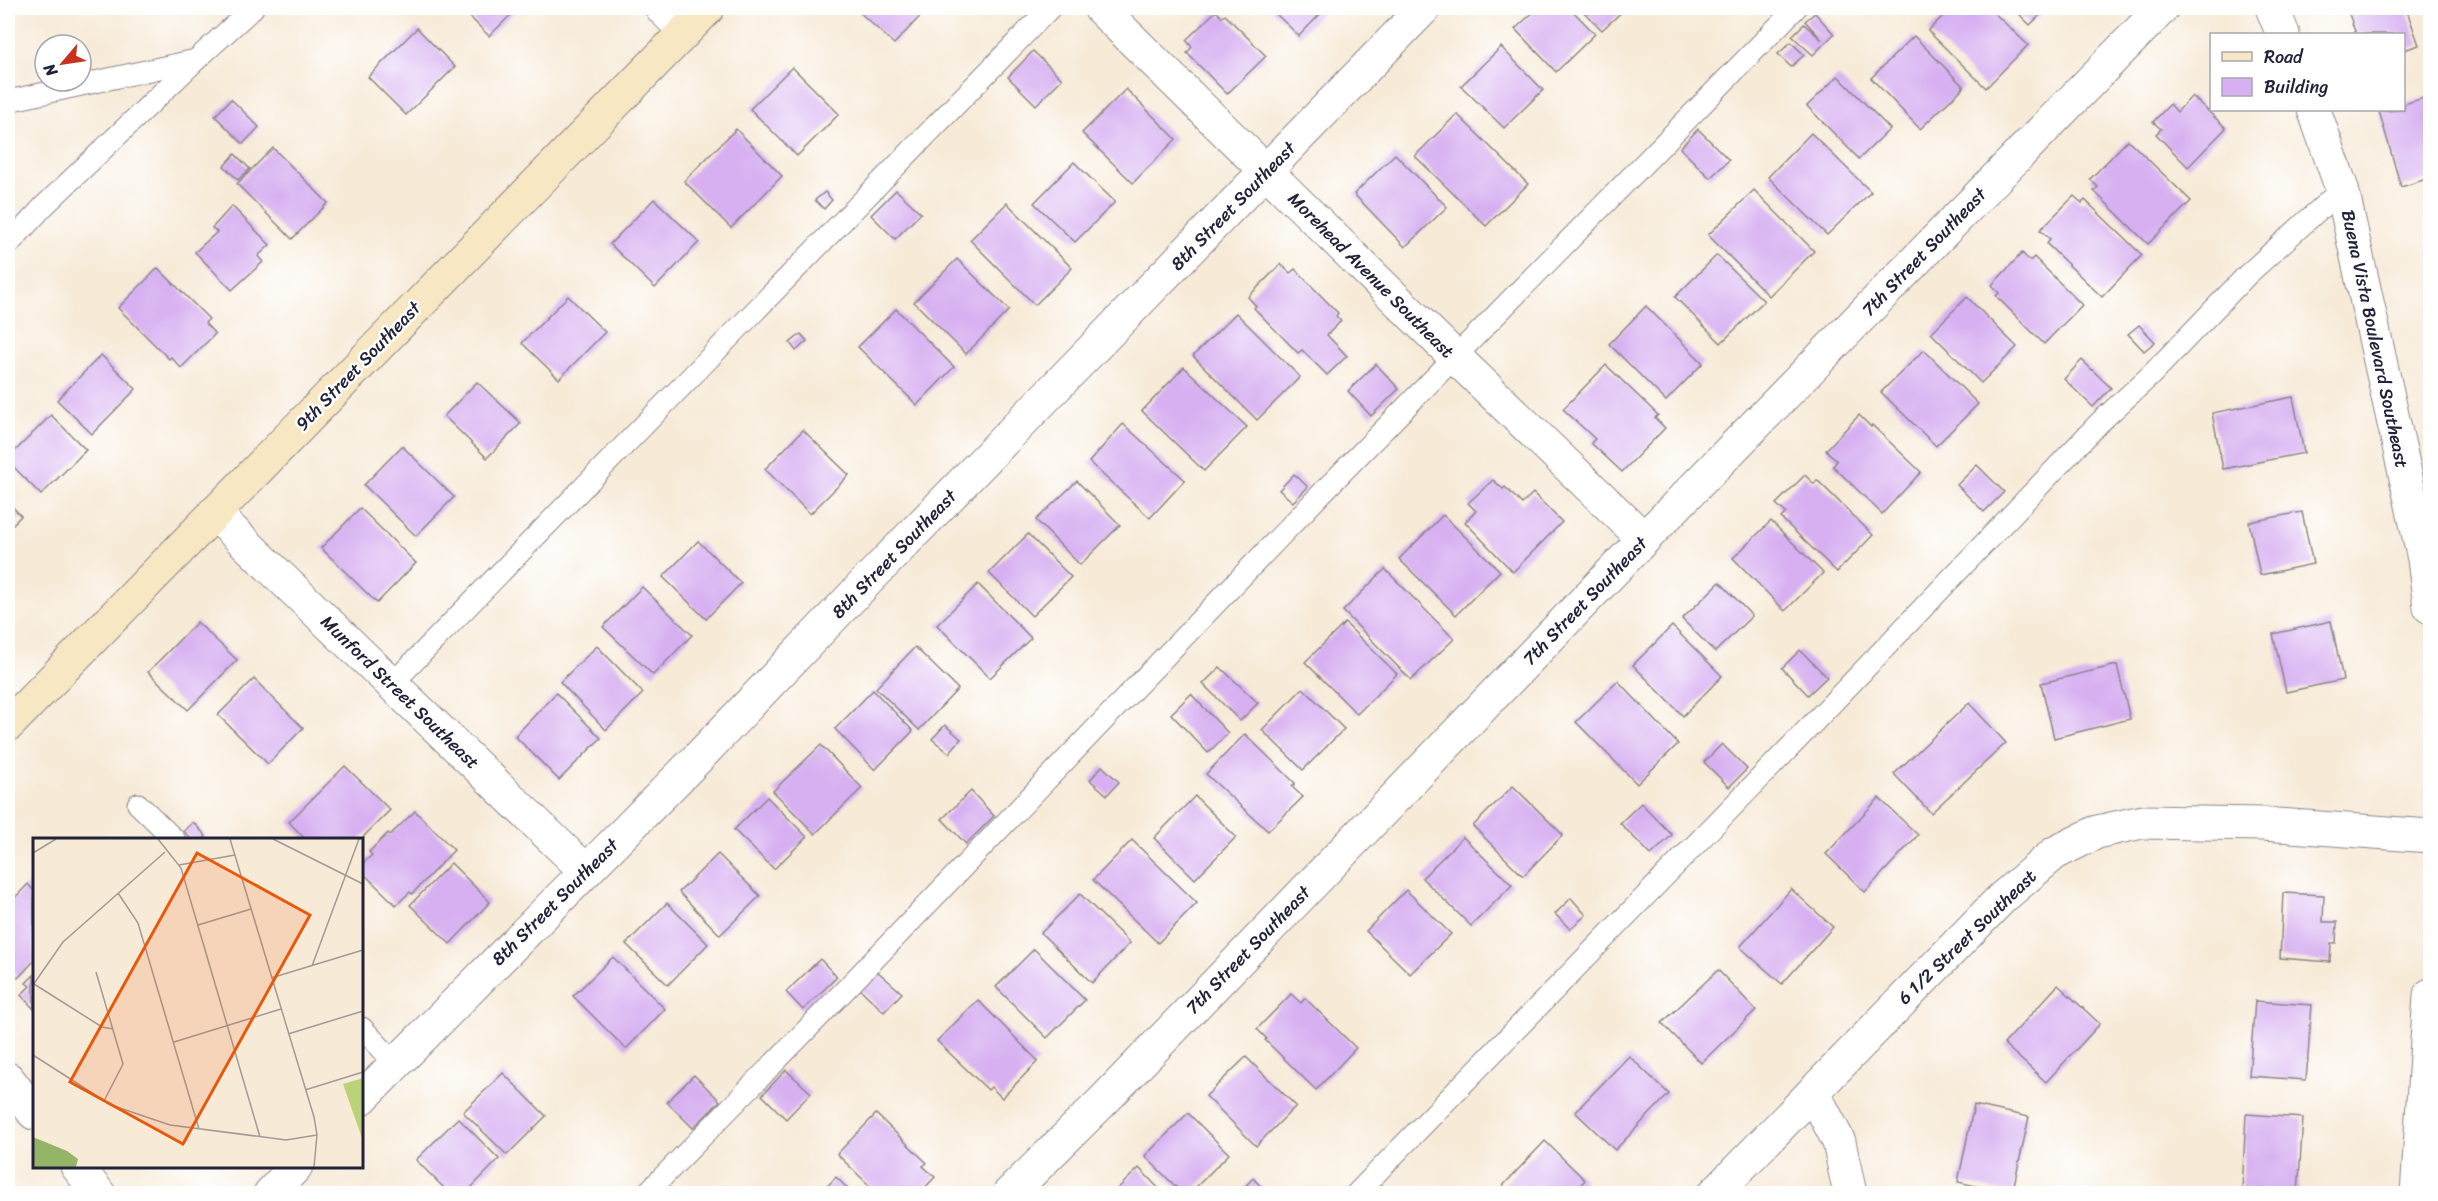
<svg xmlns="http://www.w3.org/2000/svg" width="2438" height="1201" viewBox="0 0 2438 1201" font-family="Sriracha,sans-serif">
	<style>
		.building { fill: #d7b0f1 }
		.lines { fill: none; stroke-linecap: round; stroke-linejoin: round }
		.lane-casing { stroke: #8c8689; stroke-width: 23 }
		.street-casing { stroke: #8c8689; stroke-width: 35 }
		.secondary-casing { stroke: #8c8689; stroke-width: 35 }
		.lane { stroke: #fff; stroke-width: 21 }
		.street { stroke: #fff; stroke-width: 33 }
		.secondary { stroke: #f7e8c3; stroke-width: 33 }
		.labels { text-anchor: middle; stroke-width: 5; stroke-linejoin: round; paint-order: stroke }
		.street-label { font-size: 18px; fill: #22223b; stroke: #fff }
		.inset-road { fill: none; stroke: #a29a99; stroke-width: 1.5 }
		.view { fill: #e8590c; fill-opacity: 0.15; stroke: #e8590c; stroke-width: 3 }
		.inset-edge { fill: none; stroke: #22223b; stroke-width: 3 }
	</style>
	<rect width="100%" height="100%" fill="#fff"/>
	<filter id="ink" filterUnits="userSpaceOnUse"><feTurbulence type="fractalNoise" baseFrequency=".0167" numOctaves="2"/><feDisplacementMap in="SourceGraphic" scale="12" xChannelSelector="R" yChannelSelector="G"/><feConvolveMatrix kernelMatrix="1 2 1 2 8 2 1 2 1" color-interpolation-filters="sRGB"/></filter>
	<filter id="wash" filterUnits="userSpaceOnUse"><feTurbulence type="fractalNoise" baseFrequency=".008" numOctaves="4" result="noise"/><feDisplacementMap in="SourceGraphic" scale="24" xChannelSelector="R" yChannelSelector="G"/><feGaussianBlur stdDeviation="1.35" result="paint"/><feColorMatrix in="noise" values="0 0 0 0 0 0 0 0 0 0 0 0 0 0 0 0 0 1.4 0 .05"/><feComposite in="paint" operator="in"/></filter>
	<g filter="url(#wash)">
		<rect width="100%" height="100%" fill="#f7ead7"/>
		<g id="blocks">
			<g class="building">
				<polygon points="461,8 518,8 489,36"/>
				<polygon points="855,8 928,8 894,44"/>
				<polygon points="1270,8 1326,8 1299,36"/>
				<polygon points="1538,8 1570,8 1595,34 1556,72 1515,29"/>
				<polygon points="1580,8 1626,8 1602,30"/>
				<polygon points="1951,8 1989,8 2028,45 1986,88 1928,31"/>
				<polygon points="2013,8 2047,8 2030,25"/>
				<polygon points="2347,8 2406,8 2419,45 2404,50 2404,34 2356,34"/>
				<polygon points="1216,11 1222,17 1225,15 1266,56 1227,94 1187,53 1192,47 1186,40"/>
				<polygon points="1815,13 1834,34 1813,55 1792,36 1804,24 1822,40 1805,21"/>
				<polygon points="417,28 455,67 406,115 368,77"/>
				<polygon points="1914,36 1964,87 1920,129 1871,78"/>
				<polygon points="1791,42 1804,55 1791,67 1778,54"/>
				<polygon points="1501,47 1543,90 1504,128 1461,86"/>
				<polygon points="1033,51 1062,79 1036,105 1008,77"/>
				<polygon points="792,67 839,114 797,156 750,109"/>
				<polygon points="1838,76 1890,129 1859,159 1807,106"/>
				<polygon points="1126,89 1176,139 1133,183 1082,133"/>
				<polygon points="2192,96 2226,128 2188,167 2156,134 2161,129 2153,122 2170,104 2177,112"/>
				<polygon points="2430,96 2430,178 2401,187 2379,111 2404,110 2404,104"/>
				<polygon points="231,99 259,127 243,144 215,116"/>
				<polygon points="1457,114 1528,184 1486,226 1415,156"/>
				<polygon points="736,129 782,176 731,228 684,181"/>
				<polygon points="1698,129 1729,160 1710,178 1680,148"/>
				<polygon points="1811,133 1871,192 1827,235 1768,177"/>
				<polygon points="2128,140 2191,201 2148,244 2094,191 2098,187 2090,179"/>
				<polygon points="273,148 328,203 292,239 237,184"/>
				<polygon points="235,154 250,169 238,180 224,166"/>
				<polygon points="1395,154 1447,207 1405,247 1354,194"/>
				<polygon points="1074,162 1115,202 1075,242 1034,203"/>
				<polygon points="896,190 921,213 895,239 871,215"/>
				<polygon points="1754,190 1814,251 1769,296 1708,235"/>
				<polygon points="825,192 832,200 824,209 815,200"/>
				<polygon points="2074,196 2082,203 2085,200 2142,255 2102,297 2047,244 2050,239 2040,230"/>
				<polygon points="654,199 699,242 655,288 610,244"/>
				<polygon points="1007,203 1072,268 1035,305 970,240"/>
				<polygon points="232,206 270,245 258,256 263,262 232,290 195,252 217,232 212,228"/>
				<polygon points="2022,253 2030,261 2034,257 2082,305 2044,344 1996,296 1999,293 1992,285"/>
				<polygon points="1717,255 1764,301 1721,343 1675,297"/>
				<polygon points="957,259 1009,310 966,354 914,302"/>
				<polygon points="1281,264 1290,273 1295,269 1338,313 1336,316 1341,321 1327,335 1347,356 1327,375 1302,350 1298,353 1254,308 1256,306 1248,297"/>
				<polygon points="158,268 209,319 205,323 215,334 181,368 171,357 169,359 118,308"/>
				<polygon points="568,296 605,332 559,379 522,343"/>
				<polygon points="1967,297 2017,347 1981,383 1931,333"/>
				<polygon points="1646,306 1703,363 1666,401 1609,344"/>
				<polygon points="896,309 954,367 917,405 858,347"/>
				<polygon points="1236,313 1300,377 1257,420 1193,356"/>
				<polygon points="2139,325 2155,342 2144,351 2128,334"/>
				<polygon points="801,334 807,341 796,351 790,343"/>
				<polygon points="1924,350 1978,404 1936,446 1881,392"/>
				<polygon points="101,355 136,389 92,434 57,400"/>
				<polygon points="2082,360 2111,388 2093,407 2064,379"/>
				<polygon points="1376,364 1399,389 1371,416 1348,391"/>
				<polygon points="1606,365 1658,415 1655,418 1665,428 1622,472 1591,443 1595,439 1563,409"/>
				<polygon points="1184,367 1247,427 1204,471 1142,411"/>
				<polygon points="477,382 521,423 487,458 444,416"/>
				<polygon points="2293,397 2304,453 2223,469 2212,413"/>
				<polygon points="51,415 86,450 41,495 8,461 8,458"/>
				<polygon points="1859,415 1871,427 1872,425 1921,472 1882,514 1833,466 1837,461 1826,450"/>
				<polygon points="1123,424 1185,480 1150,518 1089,462"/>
				<polygon points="803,430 849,475 810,514 765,469"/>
				<polygon points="402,446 454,497 416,536 364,485"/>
				<polygon points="1977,465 2004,492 1984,512 1957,485"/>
				<polygon points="1294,474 1308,487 1293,502 1279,490"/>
				<polygon points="1805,475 1814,484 1817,480 1873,535 1837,572 1781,518 1786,513 1776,504"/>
				<polygon points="1493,480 1503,489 1505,487 1522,504 1533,493 1562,522 1513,572 1465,522 1476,511 1468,503"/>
				<polygon points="1077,481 1120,525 1080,565 1036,520"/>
				<polygon points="8,502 21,516 8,529"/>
				<polygon points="360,508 416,563 377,603 321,548"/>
				<polygon points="2302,512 2313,564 2260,575 2249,522"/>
				<polygon points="1443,515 1500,571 1456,615 1399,559"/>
				<polygon points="1771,521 1823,573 1785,611 1733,558"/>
				<polygon points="1028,534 1071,577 1032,616 989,573"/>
				<polygon points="698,541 741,583 706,619 663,577"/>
				<polygon points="1385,569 1454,639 1411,680 1343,611"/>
				<polygon points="1720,582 1752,616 1715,652 1682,619"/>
				<polygon points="978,584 1031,638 990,678 937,625"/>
				<polygon points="642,587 692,635 653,675 603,627"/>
				<polygon points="2331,621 2343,680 2286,692 2273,634"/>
				<polygon points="197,622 237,660 188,710 148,672"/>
				<polygon points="1345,623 1397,674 1357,714 1305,662"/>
				<polygon points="1672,626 1722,676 1683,716 1633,665"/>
				<polygon points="597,646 643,693 606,730 560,682"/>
				<polygon points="915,647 958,689 919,730 876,688"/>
				<polygon points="1800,650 1827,677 1808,695 1782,668"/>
				<polygon points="2117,665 2130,719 2054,738 2041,683"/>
				<polygon points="1220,667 1258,703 1240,721 1203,684"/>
				<polygon points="254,679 303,728 268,764 218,715"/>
				<polygon points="1618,681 1678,744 1637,784 1576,722"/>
				<polygon points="1303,688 1344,729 1303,770 1262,730"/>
				<polygon points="873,690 913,731 875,770 835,729"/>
				<polygon points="556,693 601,738 559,780 515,736"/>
				<polygon points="1191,694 1228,733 1208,753 1171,714"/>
				<polygon points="1969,703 2006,743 1931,813 1894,774"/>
				<polygon points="945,725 961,739 949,753 932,739"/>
				<polygon points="1245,734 1295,783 1292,787 1303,797 1268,831 1206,774"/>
				<polygon points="1722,744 1747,769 1729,787 1704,762"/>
				<polygon points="821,745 862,788 815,834 773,791"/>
				<polygon points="345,766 390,810 360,840 306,840 289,822"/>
				<polygon points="1102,766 1119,782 1107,795 1090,780"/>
				<polygon points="1513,786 1563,835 1523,876 1473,826"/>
				<polygon points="971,791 994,816 966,844 942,819"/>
				<polygon points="1195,796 1236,837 1195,879 1154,838"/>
				<polygon points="767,797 807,837 774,869 734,830"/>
				<polygon points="1879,798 1918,835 1865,892 1826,854"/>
				<polygon points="1641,803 1672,835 1651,855 1620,823"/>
				<polygon points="415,811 454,850 412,894 410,892 396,905 362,872 362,864 372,855 369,852 388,833 390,835"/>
				<polygon points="193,822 206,836 203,840 192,840 184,831"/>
				<polygon points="1463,837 1512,885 1471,926 1422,878"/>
				<polygon points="1132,840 1197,903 1158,943 1093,880"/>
				<polygon points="718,854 760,896 720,935 679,892"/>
				<polygon points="451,863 490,902 450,944 410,905"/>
				<polygon points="28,884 34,891 34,961 18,978 8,967 8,905"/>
				<polygon points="1791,889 1833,927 1782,984 1740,947"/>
				<polygon points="1406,890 1451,934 1410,974 1366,931"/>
				<polygon points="2283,893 2324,895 2323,922 2337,922 2336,943 2331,943 2330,962 2280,958"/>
				<polygon points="1080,894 1130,943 1092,983 1041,933"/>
				<polygon points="1571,898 1586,915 1570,929 1555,914"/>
				<polygon points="667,903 708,944 668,985 626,944"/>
				<polygon points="1034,949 1085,1000 1047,1038 996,987"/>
				<polygon points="613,957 665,1009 626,1049 573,996"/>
				<polygon points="820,959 837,977 803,1010 786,992"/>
				<polygon points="876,970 902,993 884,1012 859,988"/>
				<polygon points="1718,970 1756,1010 1701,1063 1662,1023"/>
				<polygon points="34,975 34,1009 21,995 30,986 26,983"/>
				<polygon points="2058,985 2100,1024 2046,1082 2004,1044"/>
				<polygon points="1291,994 1301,1003 1305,998 1356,1048 1316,1090 1265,1040 1267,1039 1257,1029"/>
				<polygon points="978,1000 1038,1061 1002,1098 991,1087 988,1090 937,1041"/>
				<polygon points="2255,1001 2312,1005 2306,1080 2249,1076"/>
				<polygon points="1629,1056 1669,1094 1615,1150 1575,1112"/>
				<polygon points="1246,1057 1296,1106 1256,1146 1206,1096"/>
				<polygon points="786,1070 811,1093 786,1119 762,1095"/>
				<polygon points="503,1073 546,1116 507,1155 463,1112"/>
				<polygon points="694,1075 720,1101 693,1128 667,1102"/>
				<polygon points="1974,1105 2029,1117 2012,1194 1958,1182"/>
				<polygon points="1188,1113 1229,1154 1189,1194 1183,1194 1145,1156"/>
				<polygon points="876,1114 927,1163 923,1166 935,1177 919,1194 878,1194 837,1154"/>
				<polygon points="2246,1114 2303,1118 2298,1194 2242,1189"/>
				<polygon points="458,1118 499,1159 465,1194 450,1194 416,1160"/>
				<polygon points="1545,1141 1585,1180 1572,1194 1495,1194"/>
				<polygon points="1139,1168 1164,1194 1112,1194"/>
				<polygon points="836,1177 853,1194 820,1194"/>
				<polygon points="1253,1178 1268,1194 1238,1194"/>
			</g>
		</g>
	</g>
	<g filter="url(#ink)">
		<use href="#blocks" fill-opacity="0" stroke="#8c8689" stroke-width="1.5"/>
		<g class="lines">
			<defs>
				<g id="lane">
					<polyline points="8,101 196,60 253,8"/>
					<polyline points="8,245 44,206 195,61"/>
					<polyline points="392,684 1050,8"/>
					<polyline points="138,804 175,840"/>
					<polyline points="362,1028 395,1063"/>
					<polyline points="646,1194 819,1017 1316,499 1796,8"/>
					<polyline points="1356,1194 1798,739 2100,422 2151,375 2247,275 2342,189"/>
				</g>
				<g id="street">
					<polyline points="662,8 685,31"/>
					<polyline points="1100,8 1456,358 1644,539"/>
					<polyline points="2272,8 2283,34"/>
					<polyline points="2314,110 2342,189 2424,559 2430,607"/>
					<polyline points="214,513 586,871"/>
					<polyline points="8,1079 34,1113"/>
					<polyline points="1813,1092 1839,1142 1850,1194"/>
					<polyline points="362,1098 694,762 871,577 1424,8"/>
					<polyline points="77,1166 99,1194"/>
					<polyline points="270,1194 296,1166"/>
					<polyline points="1009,1194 1105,1099 1644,539 2162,8"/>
					<polyline points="1714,1194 2002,898 2055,853 2097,832 2142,822 2263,824 2430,836"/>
					<polyline points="2417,1194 2430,995"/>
				</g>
				<polyline id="secondary" points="8,725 708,8"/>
			</defs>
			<use href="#lane" class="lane-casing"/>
			<use href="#street" class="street-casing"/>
			<use href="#secondary" class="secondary-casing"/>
			<use href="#lane" class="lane"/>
			<use href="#street" class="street"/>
			<use href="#secondary" class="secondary"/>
		</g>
	</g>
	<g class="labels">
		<g class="street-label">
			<text transform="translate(1233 206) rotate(-46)" y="6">8th Street Southeast</text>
			<text transform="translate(1924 252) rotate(-46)" y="6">7th Street Southeast</text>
			<text transform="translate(1371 275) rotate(45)" y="6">Morehead Avenue Southeast</text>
			<text transform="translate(2375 339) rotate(78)" y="6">Buena Vista Boulevard Southeast</text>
			<text transform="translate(358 366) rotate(-46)" y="6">9th Street Southeast</text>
			<text transform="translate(894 554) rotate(-46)" y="6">8th Street Southeast</text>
			<text transform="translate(1585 601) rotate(-46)" y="6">7th Street Southeast</text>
			<text transform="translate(400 692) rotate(44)" y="6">Munford Street Southeast</text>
			<text transform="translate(555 902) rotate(-45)" y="6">8th Street Southeast</text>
			<text transform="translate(1967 937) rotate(-44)" y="6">6 1/2 Street Southeast</text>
			<text transform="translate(1248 950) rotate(-46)" y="6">7th Street Southeast</text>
		</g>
	</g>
	<g transform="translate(33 838)">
		<rect width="330" height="330" fill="#f7ead7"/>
		<path d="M 330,240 L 330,303 L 310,246 Z" fill="#bbd378"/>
		<path d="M 0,299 L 34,313 L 45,321 L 43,329 L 0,329 Z" fill="#94b568"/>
		<path class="inset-road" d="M 125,1 L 148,30 L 227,299M 197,1 L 281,279 L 284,297 L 281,329M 240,1 L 330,46M 0,15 L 23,1M 146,27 L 202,17M 85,55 L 105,85 L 166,291M 165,87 L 218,71M 279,128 L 326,1M 63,134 L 90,226 L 71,263M 238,140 L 330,112M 1,146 L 69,189 L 80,191M 0,147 L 30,104 L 132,14M 255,196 L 330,173M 141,204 L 248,171M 0,217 L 78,267 L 137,287 L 253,302 L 284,297M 272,252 L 330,234"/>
		<path class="view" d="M 164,15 L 277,77 L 150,306 L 37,244 Z"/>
		<rect width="330" height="330" class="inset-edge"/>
	</g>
	<rect width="2438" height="1201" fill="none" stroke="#fff" stroke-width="30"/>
	<rect x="2210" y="33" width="195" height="78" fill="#ffffff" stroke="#a7a7b1" stroke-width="1.5"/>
	<rect x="2222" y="52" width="30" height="9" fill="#f7e8c3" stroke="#a7a7b1" stroke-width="1.5"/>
	<text x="2264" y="63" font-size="18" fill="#22223b">Road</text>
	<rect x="2222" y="78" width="30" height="18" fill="#d7b0f1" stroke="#a7a7b1" stroke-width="1.5"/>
	<text x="2264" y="93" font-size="18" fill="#22223b">Building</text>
	<g transform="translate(63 63) rotate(241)"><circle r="28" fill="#ffffff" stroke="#a7a7b1" stroke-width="1.5"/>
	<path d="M0-4.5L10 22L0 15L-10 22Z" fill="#c8321e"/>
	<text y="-9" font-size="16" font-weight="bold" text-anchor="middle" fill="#22223b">N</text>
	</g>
</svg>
